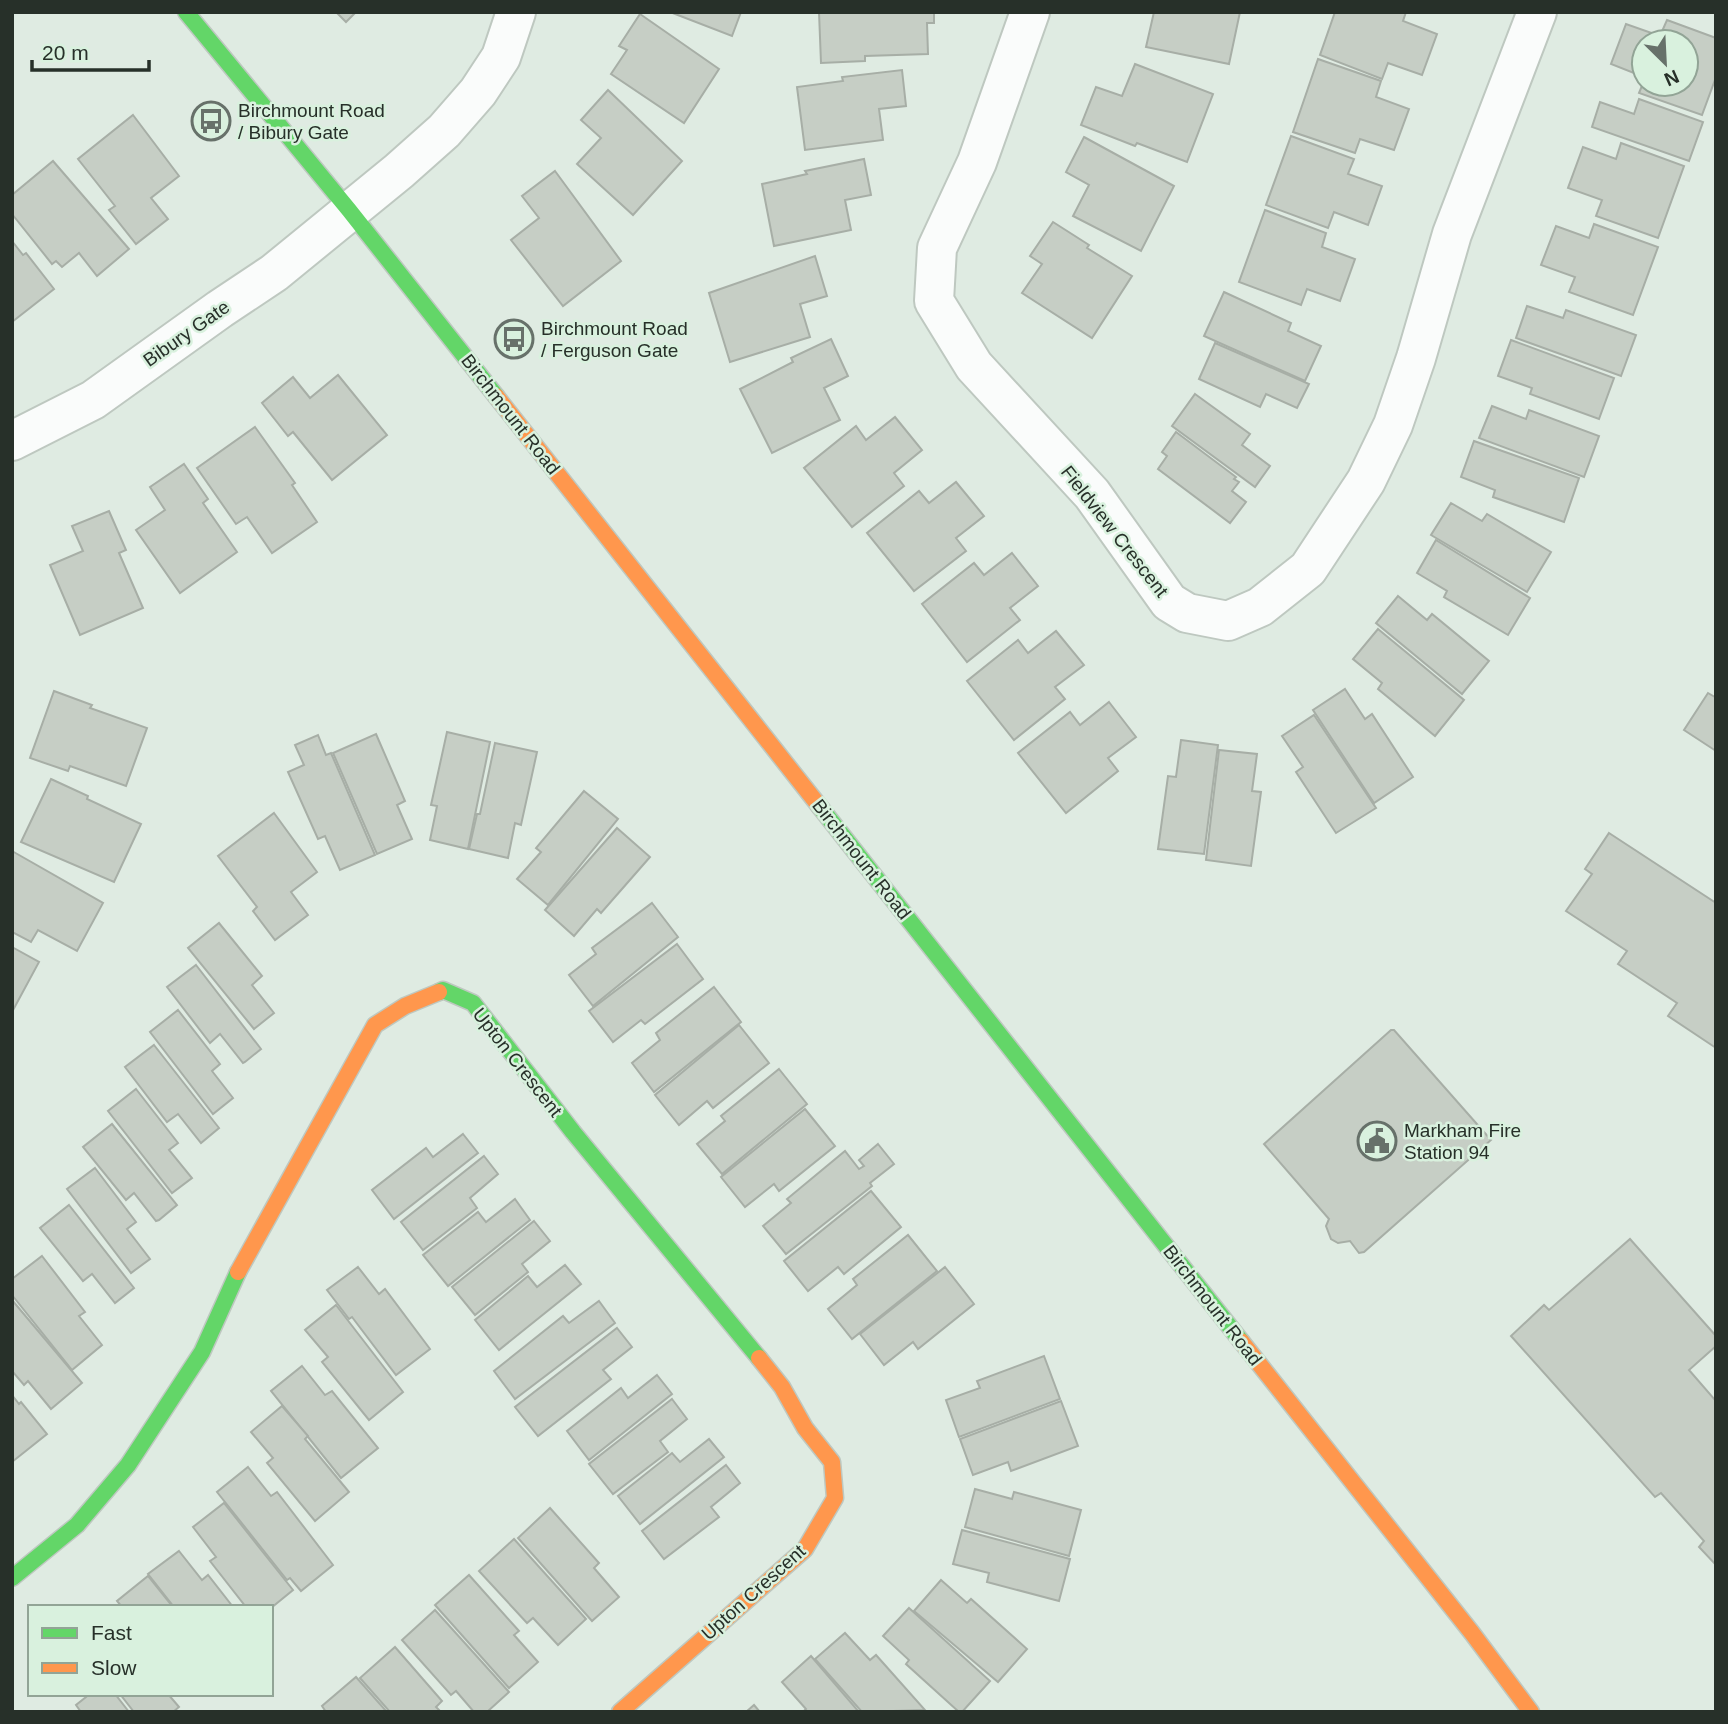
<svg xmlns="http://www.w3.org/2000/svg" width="1728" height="1724" viewBox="0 0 1728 1724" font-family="Helvetica,sans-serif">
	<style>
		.building { fill: #c6cec5; stroke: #a7aea6; stroke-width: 2 }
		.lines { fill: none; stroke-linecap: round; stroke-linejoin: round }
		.street-casing { stroke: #bec8c0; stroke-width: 42 }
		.fast-casing { stroke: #bec8c0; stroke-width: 19 }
		.slow-casing { stroke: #bec8c0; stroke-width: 19 }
		.street { stroke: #fafcfb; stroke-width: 38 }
		.fast { stroke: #63d668; stroke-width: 16 }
		.slow { stroke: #ff974d; stroke-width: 16 }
		.labels { text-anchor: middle; stroke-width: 5; stroke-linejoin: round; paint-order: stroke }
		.poi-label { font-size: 19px; fill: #273029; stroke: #d9f1de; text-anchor: start }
		.street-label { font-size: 19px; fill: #273029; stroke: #d9f1de }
	</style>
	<rect width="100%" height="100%" fill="#dfebe2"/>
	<g class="building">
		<polygon points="336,12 356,12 346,22"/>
		<polygon points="670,12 741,12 732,36"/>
		<polygon points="819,12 934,12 934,23 927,23 928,54 865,56 865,61 821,63"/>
		<polygon points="1154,12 1240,12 1229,64 1146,47"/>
		<polygon points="1335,12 1406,12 1403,21 1437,34 1422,75 1388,63 1382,79 1320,55"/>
		<polygon points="640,14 719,69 684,123 611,74 627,50 619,46"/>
		<polygon points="1667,20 1716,38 1716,77 1702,115 1639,93 1644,81 1644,84 1686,84 1686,42 1644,42 1644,77 1611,64 1626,24 1660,36"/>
		<polygon points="1318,59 1381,81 1376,97 1409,109 1394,150 1360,139 1355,153 1293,132"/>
		<polygon points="1135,64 1213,94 1187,162 1137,143 1135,146 1081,125 1096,87 1122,96"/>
		<polygon points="902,70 906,106 879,109 883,140 805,150 797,87 843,81 842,77"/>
		<polygon points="608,90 682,161 633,215 577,164 601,138 581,120"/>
		<polygon points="1639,99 1703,122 1689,161 1592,127 1600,102 1634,114"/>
		<polygon points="133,115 179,176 151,198 168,219 136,244 109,210 115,206 78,159"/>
		<polygon points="1291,136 1354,159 1348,174 1382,186 1368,225 1334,212 1328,228 1266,205"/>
		<polygon points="1084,137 1174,186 1141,251 1073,216 1089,185 1066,172"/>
		<polygon points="1621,143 1684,166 1658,238 1596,216 1602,200 1568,188 1583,147 1616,159"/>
		<polygon points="864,159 871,195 845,200 851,230 774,246 762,184 807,174 805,171"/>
		<polygon points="53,161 129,249 97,276 79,253 62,267 56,261 52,264 12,214 12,195"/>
		<polygon points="555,171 621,261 563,306 511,240 539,218 522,196"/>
		<polygon points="1265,210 1326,233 1322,247 1355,259 1340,301 1307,289 1301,305 1239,282"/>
		<polygon points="1053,222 1089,245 1087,248 1132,276 1092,338 1022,293 1042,264 1030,256"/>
		<polygon points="1594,224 1658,247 1633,315 1569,292 1575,277 1541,265 1556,226 1589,238"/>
		<polygon points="12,241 23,255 26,253 54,289 12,322"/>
		<polygon points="815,256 827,296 800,304 810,337 730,362 709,293"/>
		<polygon points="1224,292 1291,323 1288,331 1321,346 1305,381 1204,336"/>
		<polygon points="1527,306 1563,318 1566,310 1636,335 1621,376 1516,338"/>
		<polygon points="831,339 848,376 824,388 840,420 772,453 740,389 793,362 791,358"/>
		<polygon points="1511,340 1614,378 1599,419 1530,394 1532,388 1498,376"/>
		<polygon points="1215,343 1309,384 1297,408 1266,394 1260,407 1199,379"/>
		<polygon points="338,375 387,435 332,480 293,432 288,436 262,403 293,377 310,398"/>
		<polygon points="1195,394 1250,434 1242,445 1270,466 1255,487 1172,426"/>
		<polygon points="1492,406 1526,419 1529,410 1599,436 1584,477 1479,438"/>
		<polygon points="895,417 922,450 894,473 904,486 852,527 804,468 856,426 866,440"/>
		<polygon points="255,427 295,483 292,485 317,522 272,553 247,517 236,524 197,468"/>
		<polygon points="1176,432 1236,477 1234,479 1239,482 1232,491 1246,502 1230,523 1158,469 1167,456 1162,452"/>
		<polygon points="1474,441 1579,478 1564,522 1493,497 1495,490 1461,477"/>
		<polygon points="184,464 208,499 203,503 237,552 180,593 136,530 165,510 150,487"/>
		<polygon points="956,482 984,516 956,538 966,551 914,591 867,533 919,491 929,503"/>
		<polygon points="1451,503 1482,521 1487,514 1551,552 1527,592 1431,535"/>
		<polygon points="109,511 126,550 119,553 143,608 80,635 50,565 83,551 72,526"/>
		<polygon points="1436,540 1530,598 1508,635 1444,597 1447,591 1417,573"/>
		<polygon points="1012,553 1038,586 1010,608 1020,620 967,662 922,604 974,563 984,575"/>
		<polygon points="1398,596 1427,620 1432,614 1489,661 1462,694 1376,623"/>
		<polygon points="1378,629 1464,700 1435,736 1378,689 1382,683 1353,659"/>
		<polygon points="1056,631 1084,665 1055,687 1065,699 1014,740 967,681 1018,640 1028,653"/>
		<polygon points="1345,689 1365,719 1372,714 1413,777 1374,803 1313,710"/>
		<polygon points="54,691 92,705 90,708 147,728 126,786 70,766 68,771 30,758"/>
		<polygon points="1708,693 1715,697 1716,696 1716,751 1684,730"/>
		<polygon points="1109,702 1136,737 1108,758 1118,771 1066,813 1018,753 1070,712 1080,725"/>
		<polygon points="1314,715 1376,808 1336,833 1296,772 1303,767 1282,736"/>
		<polygon points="447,732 490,742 468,849 430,840 437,806 431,805"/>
		<polygon points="376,734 405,801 397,805 412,839 377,854 333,753"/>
		<polygon points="318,735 326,755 331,753 375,855 340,870 325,836 318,839 288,772 304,765 295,745"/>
		<polygon points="1181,740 1218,745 1204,854 1158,849 1168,776 1176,777"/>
		<polygon points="495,743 537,752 521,825 515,823 508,858 469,849 477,814 480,814"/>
		<polygon points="1219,750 1257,754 1252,791 1261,792 1251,866 1206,860"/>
		<polygon points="51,779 88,796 87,799 141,824 114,882 21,842"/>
		<polygon points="584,791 618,819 548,905 517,879 541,852 536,848"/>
		<polygon points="274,813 317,872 291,892 308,915 275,940 253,911 257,907 218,856"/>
		<polygon points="617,828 650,857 601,913 597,909 574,936 545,910"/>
		<polygon points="1609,833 1716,903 1716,1048 1668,1016 1677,1003 1618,964 1627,951 1566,911 1592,874 1585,869"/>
		<polygon points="12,851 103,903 77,951 38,930 31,942 12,932"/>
		<polygon points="652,903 678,937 593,1006 569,975 596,954 592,948"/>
		<polygon points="219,923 262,976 252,985 274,1013 254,1029 188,948"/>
		<polygon points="677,944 703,979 645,1024 641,1020 613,1042 589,1011"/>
		<polygon points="12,947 39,962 12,1012"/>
		<polygon points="196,965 261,1049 245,1062 243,1063 220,1034 210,1043 167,987"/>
		<polygon points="714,987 741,1022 654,1092 632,1063 660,1040 656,1033"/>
		<polygon points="178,1010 220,1064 212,1071 233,1098 213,1114 150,1032"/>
		<polygon points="739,1025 769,1063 713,1108 707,1101 679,1125 655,1095"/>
		<polygon points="1391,1030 1394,1030 1491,1140 1364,1252 1359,1253 1350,1241 1338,1243 1331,1239 1326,1226 1329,1219 1264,1144"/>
		<polygon points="154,1045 219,1128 201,1143 178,1114 167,1122 125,1067"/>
		<polygon points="779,1069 807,1104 722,1174 697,1144 725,1121 721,1116"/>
		<polygon points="136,1089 178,1143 169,1150 192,1178 172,1193 108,1111"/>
		<polygon points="805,1109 835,1146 779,1191 774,1184 745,1207 721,1177"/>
		<polygon points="112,1124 177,1205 159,1220 156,1221 134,1193 126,1200 83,1147"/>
		<polygon points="463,1134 478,1153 394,1219 372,1190 426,1148 433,1157"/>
		<polygon points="878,1144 894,1164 870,1183 872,1186 786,1254 763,1226 791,1203 787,1199 845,1151 859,1169 864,1166 859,1160"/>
		<polygon points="484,1156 498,1174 470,1198 477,1208 423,1250 401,1222"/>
		<polygon points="95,1168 136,1222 127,1229 150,1259 131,1273 67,1189"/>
		<polygon points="871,1191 901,1227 844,1274 838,1267 808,1291 784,1261"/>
		<polygon points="515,1199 530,1220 448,1286 423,1255 478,1212 486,1222"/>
		<polygon points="69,1205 134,1288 115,1303 92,1274 83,1281 40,1228"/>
		<polygon points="534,1221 550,1241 522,1264 528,1272 475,1315 452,1287"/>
		<polygon points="908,1235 937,1271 852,1339 828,1309 857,1285 853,1279"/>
		<polygon points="1630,1239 1716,1336 1716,1346 1689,1370 1716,1401 1716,1565 1699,1547 1704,1541 1661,1493 1655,1497 1511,1336 1544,1305 1549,1310"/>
		<polygon points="42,1256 85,1312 79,1316 102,1345 72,1370 12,1295 12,1279"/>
		<polygon points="565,1265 581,1284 499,1350 475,1320 528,1276 537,1287"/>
		<polygon points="358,1267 379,1294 385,1289 430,1349 396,1375 352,1317 349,1319 327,1290"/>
		<polygon points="945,1267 974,1304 918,1349 913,1342 884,1365 860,1334"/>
		<polygon points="12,1300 82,1383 51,1409 28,1381 24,1385 12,1371"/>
		<polygon points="599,1301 615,1323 515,1399 494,1371 563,1316 569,1323"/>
		<polygon points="336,1305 403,1392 369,1420 322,1362 328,1357 305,1330"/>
		<polygon points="617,1328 632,1347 603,1370 611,1379 538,1436 515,1407"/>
		<polygon points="1044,1356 1060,1399 959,1437 946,1400 980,1388 977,1381"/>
		<polygon points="302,1366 325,1395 332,1391 378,1448 341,1478 271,1391"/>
		<polygon points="657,1375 672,1394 589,1460 567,1431 621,1388 628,1398"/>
		<polygon points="12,1395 19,1404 21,1402 47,1434 12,1462"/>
		<polygon points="672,1399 687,1419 660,1441 668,1452 613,1494 589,1464"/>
		<polygon points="1061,1401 1078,1446 1011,1471 1008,1462 973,1475 960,1439"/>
		<polygon points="282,1406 308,1436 305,1439 349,1492 315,1521 267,1463 273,1458 251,1432"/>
		<polygon points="709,1439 724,1457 640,1524 618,1496 672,1453 680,1462"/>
		<polygon points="726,1465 740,1483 711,1507 719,1517 664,1559 642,1531"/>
		<polygon points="248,1467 271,1496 277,1492 333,1565 301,1591 290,1578 287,1580 217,1492"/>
		<polygon points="975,1489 1012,1499 1014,1492 1081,1510 1069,1556 965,1527"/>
		<polygon points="224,1503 293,1590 271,1608 246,1607 210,1561 216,1557 193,1527"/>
		<polygon points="550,1508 599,1563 594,1568 619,1597 592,1621 518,1538"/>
		<polygon points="962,1530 1070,1559 1059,1601 987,1582 989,1573 953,1564"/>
		<polygon points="514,1539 586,1619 558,1645 533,1618 527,1623 479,1571"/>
		<polygon points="179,1551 202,1580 208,1575 233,1607 174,1607 148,1574"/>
		<polygon points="469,1575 519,1631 514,1635 538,1662 509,1688 435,1605"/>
		<polygon points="148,1576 172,1606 122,1607 117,1601"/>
		<polygon points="941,1580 967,1603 971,1599 1027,1649 998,1682 914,1611"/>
		<polygon points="909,1608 990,1681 962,1712 959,1712 906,1664 909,1660 883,1636"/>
		<polygon points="435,1610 509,1692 487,1712 474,1712 456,1691 451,1695 402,1640"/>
		<polygon points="845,1633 870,1660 876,1655 925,1710 862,1712 815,1659"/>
		<polygon points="395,1647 442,1701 436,1707 441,1712 390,1712 360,1678"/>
		<polygon points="811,1656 859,1712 803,1712 806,1709 782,1682"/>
		<polygon points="356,1677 387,1712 326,1712 322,1706"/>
		<polygon points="84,1694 115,1694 129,1712 81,1712 76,1705 86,1697"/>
		<polygon points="120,1694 168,1694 179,1707 173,1712 134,1712"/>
		<polygon points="754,1705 760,1712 746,1712"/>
	</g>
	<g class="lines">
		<defs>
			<g id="street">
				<polyline points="1030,12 977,162 937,248 934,301 974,366 1092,494 1169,602 1187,613 1228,621 1260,607 1308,569 1366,481 1393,425 1416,358 1452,234 1537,12"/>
				<polyline points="12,441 93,400 220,309 274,273 399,171 444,131 478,92 501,57 516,12"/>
			</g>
			<g id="fast">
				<polyline points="186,12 349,210 496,396"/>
				<polyline points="820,807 1241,1341"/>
				<polyline points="439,992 443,990 473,1003 573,1132 759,1358"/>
				<polyline points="12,1578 77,1525 128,1465 202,1352 238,1272"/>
			</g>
			<g id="slow">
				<polyline points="496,396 820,807"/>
				<polyline points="238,1272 375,1025 405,1006 439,992"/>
				<polyline points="1241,1341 1472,1633 1531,1712"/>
				<polyline points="620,1712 805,1549 835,1498 832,1462 805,1428 782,1387 759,1358"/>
			</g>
		</defs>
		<use href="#street" class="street-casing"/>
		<use href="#fast" class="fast-casing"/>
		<use href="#slow" class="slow-casing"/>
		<use href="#street" class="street"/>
		<use href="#fast" class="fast"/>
		<use href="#slow" class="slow"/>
	</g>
	<defs>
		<symbol id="bus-ring" viewBox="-11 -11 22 22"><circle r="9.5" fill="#d9f1de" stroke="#67716a" stroke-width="1.5"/><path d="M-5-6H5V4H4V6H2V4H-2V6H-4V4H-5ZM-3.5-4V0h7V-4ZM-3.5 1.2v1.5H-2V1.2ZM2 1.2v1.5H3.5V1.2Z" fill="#67716a"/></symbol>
		<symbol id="civic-ring" viewBox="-11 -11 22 22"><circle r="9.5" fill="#d9f1de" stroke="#67716a" stroke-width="1.5"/><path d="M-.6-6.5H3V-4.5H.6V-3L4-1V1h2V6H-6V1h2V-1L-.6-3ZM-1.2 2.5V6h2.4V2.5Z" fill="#67716a"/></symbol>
	</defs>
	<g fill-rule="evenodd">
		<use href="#bus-ring" x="189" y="99" width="44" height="44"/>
		<use href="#bus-ring" x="492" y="317" width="44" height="44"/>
		<use href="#civic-ring" x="1355" y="1119" width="44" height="44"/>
	</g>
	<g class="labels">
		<g class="poi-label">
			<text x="238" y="117">Birchmount Road<tspan x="238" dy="22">/ Bibury Gate</tspan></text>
			<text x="541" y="335">Birchmount Road<tspan x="541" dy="22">/ Ferguson Gate</tspan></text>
			<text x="1404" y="1137">Markham Fire<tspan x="1404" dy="22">Station 94</tspan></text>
		</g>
		<g class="street-label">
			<text transform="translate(186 333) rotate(-35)" y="7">Bibury Gate</text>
			<text transform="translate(511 414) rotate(52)" y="7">Birchmount Road</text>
			<text transform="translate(1115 531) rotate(52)" y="7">Fieldview Crescent</text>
			<text transform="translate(862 859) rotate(52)" y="7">Birchmount Road</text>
			<text transform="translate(518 1062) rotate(52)" y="7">Upton Crescent</text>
			<text transform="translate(1213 1305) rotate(52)" y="7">Birchmount Road</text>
			<text transform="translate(753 1592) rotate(-42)" y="7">Upton Crescent</text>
		</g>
	</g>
	<rect width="1728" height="1724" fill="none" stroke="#273029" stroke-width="28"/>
	<rect x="28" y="1605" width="245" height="91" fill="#d9f1de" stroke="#92a496" stroke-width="2"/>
	<rect x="42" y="1628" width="35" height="10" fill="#63d668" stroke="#92a496" stroke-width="2"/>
	<text x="91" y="1640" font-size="21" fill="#273029">Fast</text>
	<rect x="42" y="1663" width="35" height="10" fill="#ff974d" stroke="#92a496" stroke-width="2"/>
	<text x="91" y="1675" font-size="21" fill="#273029">Slow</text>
	<g transform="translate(1665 63) rotate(156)"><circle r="33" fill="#d9f1de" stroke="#92a496" stroke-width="2"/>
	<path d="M0-5L12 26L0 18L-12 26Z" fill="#67716a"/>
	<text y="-10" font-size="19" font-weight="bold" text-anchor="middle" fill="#273029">N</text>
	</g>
	<path d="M32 60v10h117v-10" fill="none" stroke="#273029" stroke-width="3.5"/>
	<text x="42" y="60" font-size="21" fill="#273029" stroke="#d9f1de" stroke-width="5" paint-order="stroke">20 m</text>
</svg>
